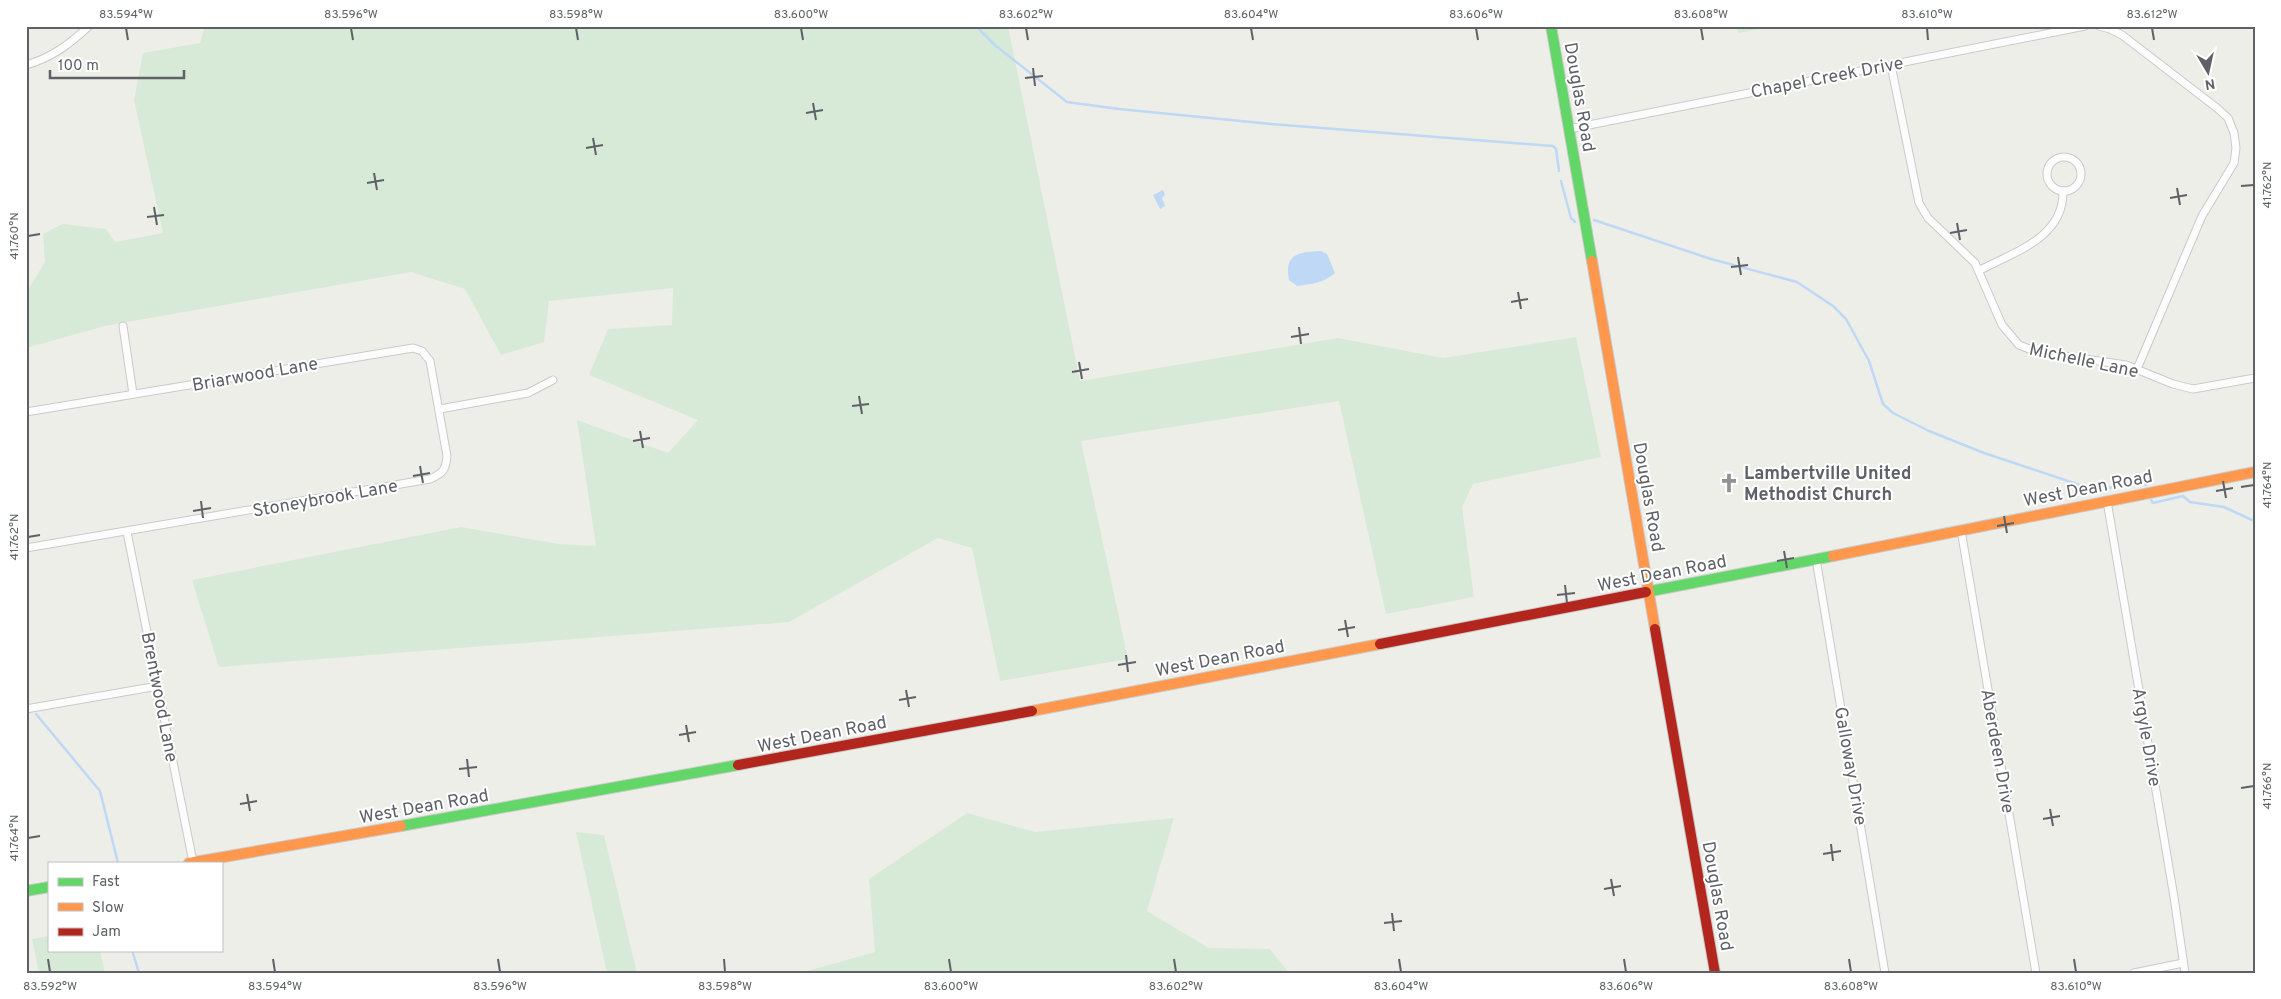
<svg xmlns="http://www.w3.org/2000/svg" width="2281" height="999" viewBox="0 0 2281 999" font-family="Overpass,sans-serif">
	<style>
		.green { fill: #d7ead7 }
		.water { fill: #bed8f6 }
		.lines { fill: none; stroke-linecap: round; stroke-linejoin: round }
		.stream { stroke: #bed8f6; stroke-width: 2.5 }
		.street-casing { stroke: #cacaca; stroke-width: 9 }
		.fast-casing { stroke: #cbcbcb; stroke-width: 12 }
		.slow-casing { stroke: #cbcbcb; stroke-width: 12 }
		.jam-casing { stroke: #cbcbcb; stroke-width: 12 }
		.street { stroke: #fcfcfc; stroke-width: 7 }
		.fast { stroke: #63d668; stroke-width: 10 }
		.slow { stroke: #ff974d; stroke-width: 10 }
		.jam { stroke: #b3261e; stroke-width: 10 }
		.ticks { fill: none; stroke: #5e6166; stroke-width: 2 }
		.labels { text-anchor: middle; stroke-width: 4; stroke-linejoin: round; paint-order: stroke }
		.street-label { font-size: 18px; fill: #5e6166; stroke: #fff }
		.poi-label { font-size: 18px; font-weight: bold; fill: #5e6166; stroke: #fff; text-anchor: start }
		.neatline { fill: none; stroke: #5e6166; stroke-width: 2 }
		.ticks-label { font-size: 12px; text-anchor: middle; fill: #5e6166 }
	</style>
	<rect width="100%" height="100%" fill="#eeeee9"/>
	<g class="green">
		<polygon points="205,26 1008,26 1080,381 1338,338 1443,358 1576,337 1601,457 1473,484 1462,507 1474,597 1386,614 1339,401 1081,441 1128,659 1000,681 972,548 938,538 789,622 219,667 192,580 461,527 559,544 596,546 577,420 668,453 698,420 589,375 608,329 672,325 673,288 549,301 544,342 501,355 465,289 411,272 105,326 26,348 26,293 45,262 43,234 62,224 106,229 115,242 163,233 134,100 143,53 200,43"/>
		<polygon points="1737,26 1777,26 1738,33"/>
		<polygon points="967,813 1035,832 1174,818 1147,911 1209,948 1270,949 1289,973 800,973 875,952 869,879"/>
		<polygon points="576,832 604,835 637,973 607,973"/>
		<polygon points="49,936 49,950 100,950 105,973 39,973 32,939"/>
	</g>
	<g class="water">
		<polygon points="1163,190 1165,195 1162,198 1165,206 1160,209 1153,195"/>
		<path d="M 1321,251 L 1327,254 L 1335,273 C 1324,283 1311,284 1297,286 L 1289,280 C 1284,254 1298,252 1321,251 Z"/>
	</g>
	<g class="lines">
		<g class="stream">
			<polyline points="976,26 996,46 1067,102 1119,109 1271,124 1553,146 1556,149 1559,171"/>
			<polyline points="1561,181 1571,218 1575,222"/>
			<polyline points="1594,220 1711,259 1797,282 1833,306 1846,319 1869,361 1883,404 1893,413 1929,431 1984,453 2077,484 2093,492 2144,479 2146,485"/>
			<polyline points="2151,500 2153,503 2183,496 2190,502 2224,507 2252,520"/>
			<polyline points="36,714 100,791 118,863"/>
			<polyline points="132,950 139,973"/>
		</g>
		<defs>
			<g id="street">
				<polyline points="2099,26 2110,29 2122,35 2217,108 2228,118 2234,133 2236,148 2234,163 2202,216 2137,369"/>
				<path d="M 26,65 C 51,58 70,44 89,26"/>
				<polyline points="1891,65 1919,203 1928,218 1975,263 2002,325 2019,345 2037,352 2126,365 2173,384 2193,389 2255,378"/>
				<polyline points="1569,129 2085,26"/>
				<circle cx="2064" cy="174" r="17"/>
				<path d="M 1980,270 C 2014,252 2064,238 2063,191"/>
				<polyline points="123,326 133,394"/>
				<polyline points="440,409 528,393 553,380"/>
				<path d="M 26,412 L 413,348 L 422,351 L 430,361 L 447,456 C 446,470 443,473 430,479 L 26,548"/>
				<polyline points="2107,501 2174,897 2185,973"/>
				<polyline points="1961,530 2036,973"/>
				<polyline points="127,532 193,862"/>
				<polyline points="1816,559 1885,973"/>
				<polyline points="26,709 158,686"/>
				<polyline points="2134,973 2183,963"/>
			</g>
			<g id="fast">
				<polyline points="1551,26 1592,261"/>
				<polyline points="1646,592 1833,556"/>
				<polyline points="401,826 738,765"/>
				<polyline points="26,891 49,887"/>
			</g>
			<g id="slow">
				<polyline points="1592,261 1655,629"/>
				<polyline points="1833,556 2255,472"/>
				<polyline points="1032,711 1380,644"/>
				<polyline points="189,863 401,826"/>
			</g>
			<g id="jam">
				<polyline points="1655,629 1715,973"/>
				<polyline points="1380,644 1646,592"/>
				<polyline points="738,765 1032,711"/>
			</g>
		</defs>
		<use href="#street" class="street-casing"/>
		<use href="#fast" class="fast-casing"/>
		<use href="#slow" class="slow-casing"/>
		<use href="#jam" class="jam-casing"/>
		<use href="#street" class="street"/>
		<use href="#fast" class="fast"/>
		<use href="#slow" class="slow"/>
		<use href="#jam" class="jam"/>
	</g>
	<path class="ticks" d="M 126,28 L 128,40M 351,28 L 353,40M 576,28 L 578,40M 801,28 L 803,40M 1026,28 L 1028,40M 1251,28 L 1253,40M 1476,28 L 1478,40M 1701,28 L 1703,40M 1927,28 L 1928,40M 2152,28 L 2154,40M 1033,68 L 1035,86M 1025,78 L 1043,76M 813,103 L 816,120M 806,113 L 823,110M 593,138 L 596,155M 586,148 L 603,145M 374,173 L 377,190M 367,183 L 384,180M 2241,186 L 2254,185M 2177,188 L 2180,205M 2170,198 L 2187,195M 154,207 L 157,225M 147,217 L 164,215M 1957,223 L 1960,240M 1950,233 L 1967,230M 28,236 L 40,234M 1738,257 L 1741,275M 1731,267 L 1748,265M 1518,292 L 1521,309M 1511,302 L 1528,299M 1299,327 L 1301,344M 1291,337 L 1309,334M 1079,362 L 1082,379M 1072,372 L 1089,369M 859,396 L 862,414M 852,406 L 869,404M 640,431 L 643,448M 633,441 L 650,438M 420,466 L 423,483M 413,476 L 430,473M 2223,481 L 2226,498M 2241,487 L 2254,485M 2216,491 L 2233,488M 201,501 L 203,518M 193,511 L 211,508M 2004,516 L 2007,533M 1997,526 L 2014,523M 28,537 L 40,535M 1784,551 L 1787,568M 1777,561 L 1794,558M 1565,585 L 1567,603M 1557,595 L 1575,593M 1345,620 L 1348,637M 1338,630 L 1355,627M 1126,655 L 1128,672M 1118,665 L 1136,662M 906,690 L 909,707M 899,700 L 916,697M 686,725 L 689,742M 679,735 L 696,732M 467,759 L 469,777M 459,769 L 477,767M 2241,788 L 2254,786M 247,794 L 250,811M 240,804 L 257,801M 2050,809 L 2053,826M 2043,819 L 2060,816M 28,838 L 40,836M 1831,844 L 1833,861M 1823,854 L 1841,851M 1611,879 L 1614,896M 1604,889 L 1621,886M 1392,913 L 1394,931M 1384,923 L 1402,921M 48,959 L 50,972M 273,959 L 275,972M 498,959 L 500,972M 724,959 L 725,972M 949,959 L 951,972M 1174,959 L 1176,972M 1399,959 L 1401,972M 1624,959 L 1626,972M 1849,959 L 1851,972M 2074,959 L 2076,972"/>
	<defs>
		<symbol id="church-bare" viewBox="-9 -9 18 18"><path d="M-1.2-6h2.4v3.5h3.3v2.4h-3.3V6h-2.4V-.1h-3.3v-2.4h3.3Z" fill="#909294" stroke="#fff" stroke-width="2.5" paint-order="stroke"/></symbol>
	</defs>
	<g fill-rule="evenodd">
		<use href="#church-bare" x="1715" y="469" width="28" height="28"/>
	</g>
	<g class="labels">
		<g class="street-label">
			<text transform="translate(1827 77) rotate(-11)" y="6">Chapel Creek Drive</text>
			<text transform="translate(1580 97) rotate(80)" y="6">Douglas Road</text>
			<text transform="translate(2084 360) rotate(12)" y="6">Michelle Lane</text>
			<text transform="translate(255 374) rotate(-10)" y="6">Briarwood Lane</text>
			<text transform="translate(2088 488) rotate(-11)" y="6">West Dean Road</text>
			<text transform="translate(1649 497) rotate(80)" y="6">Douglas Road</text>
			<text transform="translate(325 498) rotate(-10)" y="6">Stoneybrook Lane</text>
			<text transform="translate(1662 573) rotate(-11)" y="6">West Dean Road</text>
			<text transform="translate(1220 658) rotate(-11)" y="6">West Dean Road</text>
			<text transform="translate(160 697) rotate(79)" y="6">Brentwood Lane</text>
			<text transform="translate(822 734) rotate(-11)" y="6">West Dean Road</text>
			<text transform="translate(2147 737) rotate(80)" y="6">Argyle Drive</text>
			<text transform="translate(1998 751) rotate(80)" y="6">Aberdeen Drive</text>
			<text transform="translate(1851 766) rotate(80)" y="6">Galloway Drive</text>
			<text transform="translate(424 806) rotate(-10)" y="6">West Dean Road</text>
			<text transform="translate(1718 896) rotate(80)" y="6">Douglas Road</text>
		</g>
		<g class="poi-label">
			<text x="1744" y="479">Lambertville United<tspan x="1744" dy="21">Methodist Church</tspan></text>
		</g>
	</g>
	<rect width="2281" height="999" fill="none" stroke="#ffffff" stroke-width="55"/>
	<rect x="48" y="862" width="175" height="90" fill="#ffffff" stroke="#bfc0c2"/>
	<rect x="58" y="878" width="25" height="8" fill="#63d668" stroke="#bfc0c2"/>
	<text x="92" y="886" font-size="15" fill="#5e6166">Fast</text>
	<rect x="58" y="903" width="25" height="8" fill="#ff974d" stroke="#bfc0c2"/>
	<text x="92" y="912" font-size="15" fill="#5e6166">Slow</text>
	<rect x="58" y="928" width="25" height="8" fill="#b3261e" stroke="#bfc0c2"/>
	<text x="92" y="936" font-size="15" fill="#5e6166">Jam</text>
	<g transform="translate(2208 72) rotate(171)" stroke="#ffffff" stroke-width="4" paint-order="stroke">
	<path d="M0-4L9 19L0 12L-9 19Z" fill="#5e6166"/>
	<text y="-8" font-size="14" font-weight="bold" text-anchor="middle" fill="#5e6166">N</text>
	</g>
	<path d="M50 70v8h134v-8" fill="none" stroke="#5e6166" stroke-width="2.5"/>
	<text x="58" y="70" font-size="15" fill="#5e6166" stroke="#ffffff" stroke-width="4" paint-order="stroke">100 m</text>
	<rect x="28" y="28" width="2226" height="944" class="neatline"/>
	<g class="ticks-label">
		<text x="126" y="18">83.594°W</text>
		<text x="351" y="18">83.596°W</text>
		<text x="576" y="18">83.598°W</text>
		<text x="801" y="18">83.600°W</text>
		<text x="1026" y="18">83.602°W</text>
		<text x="1251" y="18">83.604°W</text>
		<text x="1476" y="18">83.606°W</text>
		<text x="1701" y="18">83.608°W</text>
		<text x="1927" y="18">83.610°W</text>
		<text x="2152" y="18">83.612°W</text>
		<text transform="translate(2267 185) rotate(-90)" y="4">41.762°N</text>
		<text transform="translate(14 236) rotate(-90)" y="4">41.760°N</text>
		<text transform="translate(2267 485) rotate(-90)" y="4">41.764°N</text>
		<text transform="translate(14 537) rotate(-90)" y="4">41.762°N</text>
		<text transform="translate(2267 786) rotate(-90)" y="4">41.766°N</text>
		<text transform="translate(14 838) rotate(-90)" y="4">41.764°N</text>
		<text x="50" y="990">83.592°W</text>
		<text x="275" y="990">83.594°W</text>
		<text x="500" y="990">83.596°W</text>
		<text x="725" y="990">83.598°W</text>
		<text x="951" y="990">83.600°W</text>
		<text x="1176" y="990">83.602°W</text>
		<text x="1401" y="990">83.604°W</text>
		<text x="1626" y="990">83.606°W</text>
		<text x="1851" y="990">83.608°W</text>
		<text x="2076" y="990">83.610°W</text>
	</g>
</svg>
